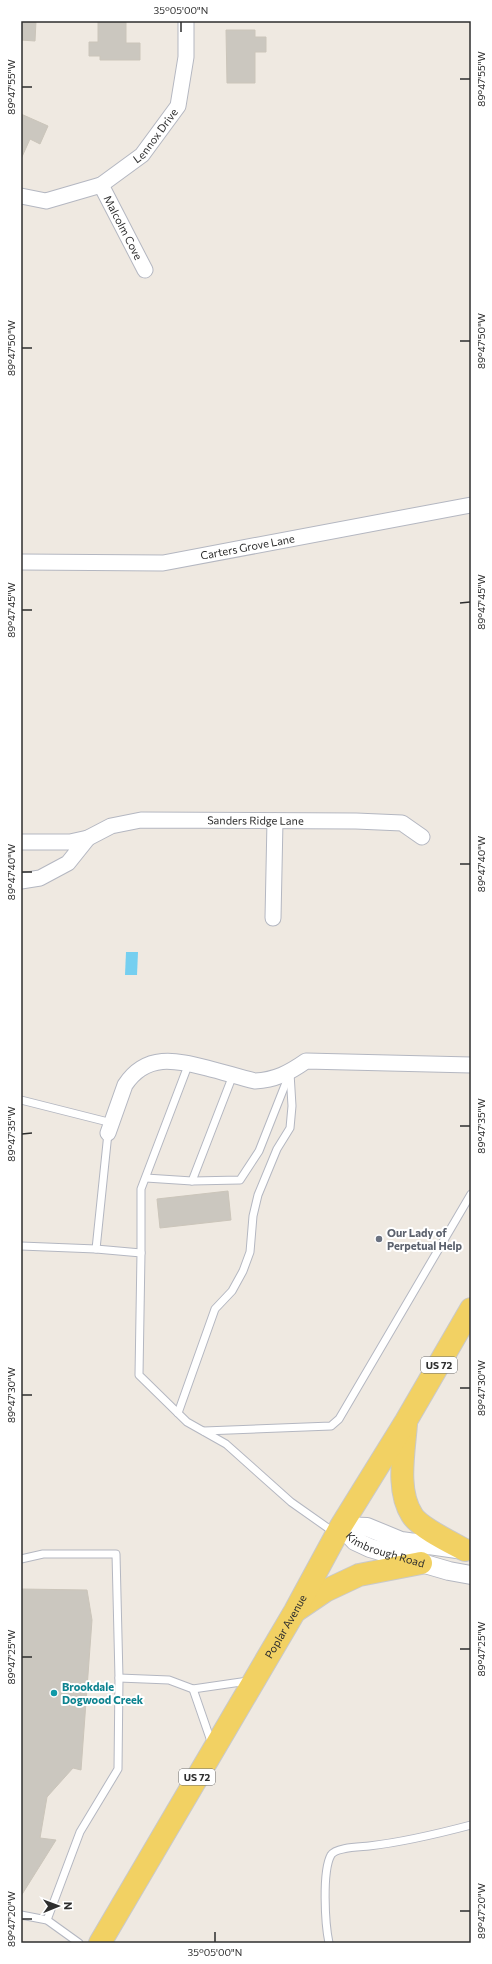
<svg xmlns="http://www.w3.org/2000/svg" width="492" height="1964" viewBox="0 0 492 1964" font-family="Commissioner,sans-serif">
	<style>
		.water { fill: #75cff0 }
		.building { fill: #cbc7bf; stroke: #cbc5ba }
		.lines { fill: none; stroke-linecap: round; stroke-linejoin: round }
		.service-casing { stroke: #b4b7c1; stroke-width: 9 }
		.minor-casing { stroke: #b4b7c1; stroke-width: 17 }
		.tertiary-casing { stroke: #b4b7c1; stroke-width: 20 }
		.primary-casing { stroke: #c9c9c9; stroke-width: 24 }
		.service { stroke: #fff; stroke-width: 7 }
		.minor { stroke: #fff; stroke-width: 15 }
		.tertiary { stroke: #fff; stroke-width: 18 }
		.primary { stroke: #f2d163; stroke-width: 22 }
		.ticks { fill: none; stroke: #2e2e2e; stroke-width: 1.5 }
		.worship-dot { fill: #6b7280; stroke: #fff; stroke-width: 1.5 }
		.culture-dot { fill: #0f9aa8; stroke: #fff; stroke-width: 1.5 }
		.labels { text-anchor: middle; stroke-width: 4; stroke-linejoin: round; paint-order: stroke }
		.shield { fill: #fff; stroke: #6d6d6d; stroke-width: 1 }
		.shield-label { font-size: 10px; font-weight: bold; fill: #2e2e2e }
		.street-label { font-size: 11px; fill: #2e2e2e; stroke: #fff }
		.worship-label { font-size: 11px; font-weight: bold; fill: #5b616d; stroke: #fff; text-anchor: start }
		.culture-label { font-size: 11px; font-weight: bold; fill: #0d838f; stroke: #fff; text-anchor: start }
		.neatline { fill: none; stroke: #2e2e2e; stroke-width: 1.5 }
		.ticks-label { font-size: 10px; text-anchor: middle; fill: #2e2e2e }
	</style>
	<rect width="100%" height="100%" fill="#efe9e1"/>
	<polygon class="water" points="126,952 138,952 137,975 125,975"/>
	<g class="building">
		<polygon points="21,21 36,21 35,41 21,40"/>
		<polygon points="98,21 126,21 126,43 140,43 140,60 100,60 100,56 89,56 89,42 98,42"/>
		<polygon points="226,30 255,30 255,37 266,37 266,52 255,52 255,83 227,83"/>
		<polygon points="21,114 48,126 40,144 30,139 21,159"/>
		<polygon points="228,1191 231,1220 160,1228 157,1199"/>
		<polygon points="21,1589 87,1590 92,1620 81,1770 73,1768 47,1797 40,1838 56,1840 21,1896"/>
	</g>
	<g class="lines">
		<defs>
			<g id="service">
				<polyline points="21,1100 112,1123"/>
				<polyline points="146,1178 192,1181 240,1180 259,1151 289,1075"/>
				<polyline points="192,1181 233,1075"/>
				<polyline points="21,1246 96,1249 108,1133"/>
				<polyline points="96,1249 141,1253 139,1375 187,1422 226,1444 291,1502 335,1533"/>
				<polyline points="141,1253 141,1189 189,1063"/>
				<polyline points="178,1413 215,1309 232,1291 243,1271 250,1252 253,1216 258,1195 277,1149 290,1128 292,1106 290,1073"/>
				<polyline points="204,1431 331,1426 339,1419 471,1194"/>
				<polyline points="21,1559 43,1554 116,1554 119,1678 118,1769 80,1832 47,1920"/>
				<polyline points="119,1678 169,1680 193,1689 248,1681"/>
				<polyline points="193,1689 212,1744"/>
				<polyline points="21,1915 47,1920 79,1943"/>
				<path d="M 329,1943 C 325,1924 322,1871 331,1855 C 336,1847 360,1847 369,1846 C 404,1842 437,1834 471,1825"/>
			</g>
			<g id="minor">
				<path id="s1" d="M 101,185 L 145,270"/>
				<path id="s2" d="M 21,196 L 46,201 L 101,185 L 142,155 L 178,106 L 186,57 L 186,21"/>
				<path id="s3" d="M 21,562 L 163,563 L 471,505"/>
				<path id="s4" d="M 88,838 L 111,826 L 141,820 L 356,821 L 402,823 L 422,837"/>
				<polyline points="21,842 70,842 88,838 68,863 40,878 21,881"/>
				<polyline points="273,918 275,821"/>
				<path d="M 108,1133 L 125,1085 C 146,1053 176,1060 207,1068 C 223,1072 239,1077 255,1081 C 275,1080 289,1073 306,1061 L 471,1065"/>
			</g>
			<g id="tertiary">
				<path id="s5" d="M 341,1526 L 355,1541 L 370,1548 L 449,1571 L 471,1575"/>
				<polyline points="341,1526 367,1527 401,1541 457,1549"/>
			</g>
			<g id="primary">
				<path d="M 406,1424 C 404,1452 396,1490 412,1515 C 419,1527 452,1543 465,1550"/>
				<polyline points="297,1610 325,1591 359,1575 421,1563"/>
				<path id="s6" d="M 100,1943 L 295,1611 L 341,1526 L 406,1421 L 471,1309"/>
			</g>
		</defs>
		<use href="#service" class="service-casing"/>
		<use href="#minor" class="minor-casing"/>
		<use href="#tertiary" class="tertiary-casing"/>
		<use href="#primary" class="primary-casing"/>
		<use href="#service" class="service"/>
		<use href="#minor" class="minor"/>
		<use href="#tertiary" class="tertiary"/>
		<use href="#primary" class="primary"/>
	</g>
	<path class="ticks" d="M 181,22 L 181,32M 460,79 L 470,79M 22,87 L 32,87M 460,341 L 470,341M 22,348 L 32,348M 460,603 L 470,602M 22,610 L 32,610M 460,864 L 470,864M 22,872 L 32,872M 460,1126 L 470,1126M 22,1134 L 32,1133M 460,1388 L 470,1388M 22,1395 L 32,1395M 460,1649 L 470,1649M 22,1657 L 32,1657M 460,1911 L 470,1911M 22,1919 L 32,1919M 215,1932 L 215,1942"/>
	<circle class="worship-dot" cx="379" cy="1239" r="4"/>
	<circle class="culture-dot" cx="54" cy="1693" r="4"/>
	<g class="labels">
		<g class="shield">
			<rect x="421" y="1357" width="36" height="16" rx="3"/>
			<rect x="179" y="1769" width="36" height="16" rx="3"/>
		</g>
		<g class="shield-label">
			<text x="439" y="1369">US 72</text>
			<text x="197" y="1781">US 72</text>
		</g>
		<g class="street-label">
			<text dy="4" stroke="none"><textPath href="#s2" startOffset="157">Lennox Drive</textPath></text>
			<text dy="4" stroke="none"><textPath href="#s1" startOffset="48">Malcolm Cove</textPath></text>
			<text dy="4" stroke="none"><textPath href="#s3" startOffset="228">Carters Grove Lane</textPath></text>
			<text dy="4" stroke="none"><textPath href="#s4" startOffset="171">Sanders Ridge Lane</textPath></text>
			<text dy="4" stroke="none"><textPath href="#s5" startOffset="52">Kimbrough Road</textPath></text>
			<text dy="4" stroke="none"><textPath href="#s6" startOffset="367">Poplar Avenue</textPath></text>
		</g>
		<g class="worship-label">
			<text x="387" y="1237">Our Lady of<tspan x="387" dy="13">Perpetual Help</tspan></text>
		</g>
		<g class="culture-label">
			<text x="62" y="1691">Brookdale<tspan x="62" dy="13">Dogwood Creek</tspan></text>
		</g>
	</g>
	<rect width="492" height="1964" fill="none" stroke="#ffffff" stroke-width="44"/>
	<g transform="translate(58 1906) rotate(89)" stroke="#ffffff" stroke-width="3" paint-order="stroke">
	<path d="M0-3L7 15L0 10L-7 15Z" fill="#2e2e2e"/>
	<text y="-6" font-size="11" font-weight="bold" text-anchor="middle" fill="#2e2e2e">N</text>
	</g>
	<rect x="22" y="22" width="448" height="1920" class="neatline"/>
	<g class="ticks-label">
		<text x="181" y="14">35°05'00"N</text>
		<text transform="translate(481 79) rotate(-90)" y="4">89°47'55"W</text>
		<text transform="translate(11 87) rotate(-90)" y="4">89°47'55"W</text>
		<text transform="translate(481 341) rotate(-90)" y="4">89°47'50"W</text>
		<text transform="translate(11 348) rotate(-90)" y="4">89°47'50"W</text>
		<text transform="translate(481 602) rotate(-90)" y="4">89°47'45"W</text>
		<text transform="translate(11 610) rotate(-90)" y="4">89°47'45"W</text>
		<text transform="translate(481 864) rotate(-90)" y="4">89°47'40"W</text>
		<text transform="translate(11 872) rotate(-90)" y="4">89°47'40"W</text>
		<text transform="translate(481 1126) rotate(-90)" y="4">89°47'35"W</text>
		<text transform="translate(11 1134) rotate(-90)" y="4">89°47'35"W</text>
		<text transform="translate(481 1388) rotate(-90)" y="4">89°47'30"W</text>
		<text transform="translate(11 1395) rotate(-90)" y="4">89°47'30"W</text>
		<text transform="translate(481 1649) rotate(-90)" y="4">89°47'25"W</text>
		<text transform="translate(11 1657) rotate(-90)" y="4">89°47'25"W</text>
		<text transform="translate(481 1911) rotate(-90)" y="4">89°47'20"W</text>
		<text transform="translate(11 1919) rotate(-90)" y="4">89°47'20"W</text>
		<text x="215" y="1956">35°05'00"N</text>
	</g>
</svg>
